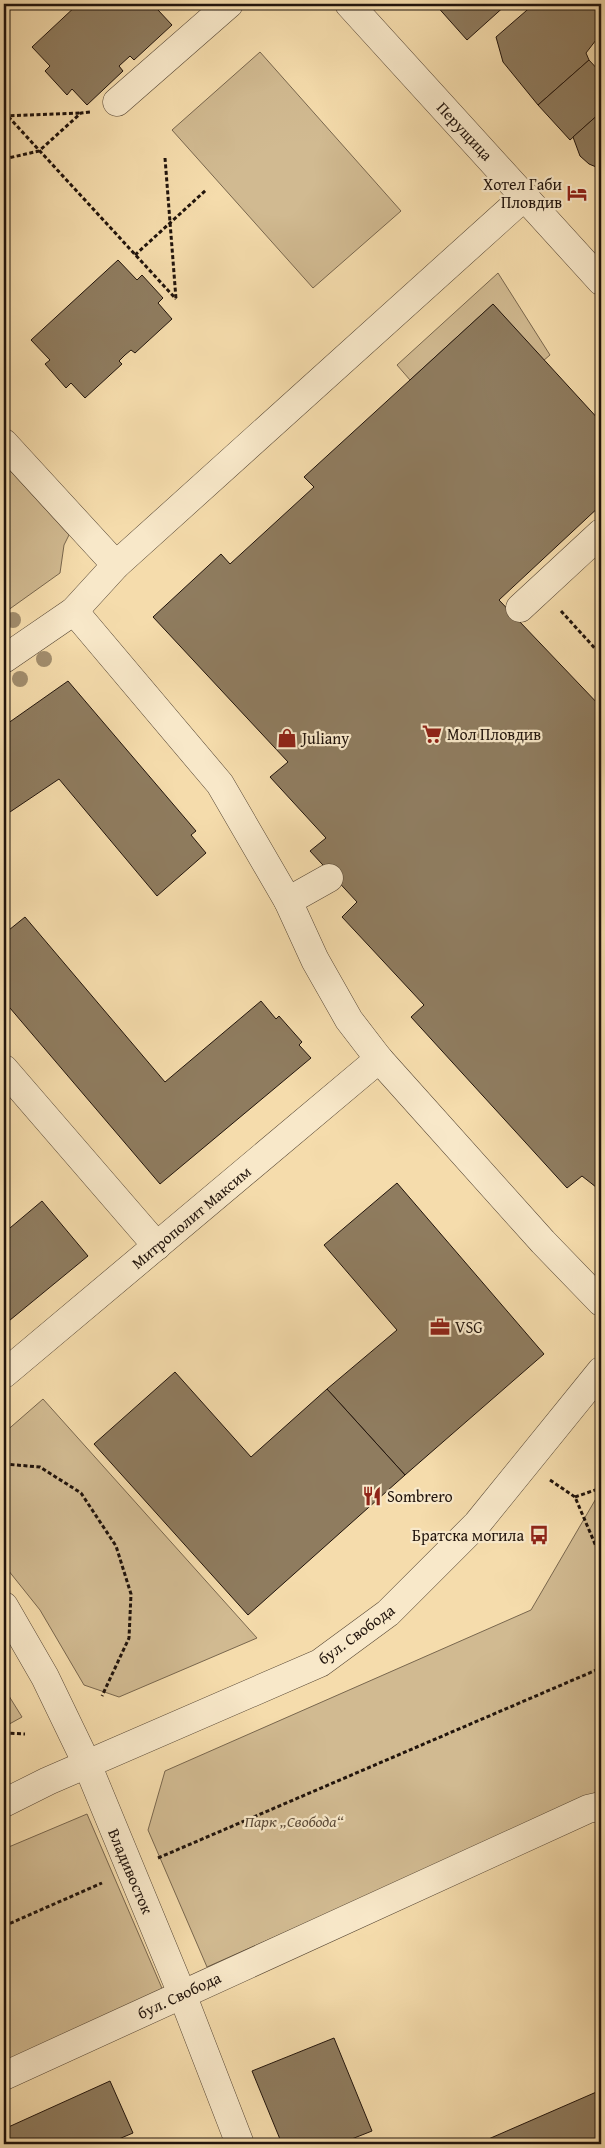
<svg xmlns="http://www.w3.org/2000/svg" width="605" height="2148" viewBox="0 0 605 2148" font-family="'Gentium Book Plus',serif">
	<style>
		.green { fill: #d1ba91; stroke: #79674e }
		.building { fill: #8f7c5f; stroke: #21140c }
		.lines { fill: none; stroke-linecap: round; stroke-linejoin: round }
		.minor-casing { stroke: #564634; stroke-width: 29 }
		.path { stroke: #21140c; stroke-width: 3; stroke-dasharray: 4 2.5; stroke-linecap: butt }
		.minor { stroke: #f8e8c9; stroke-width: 28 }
		.tree { fill: #a28e6e }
		.labels { text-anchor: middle; stroke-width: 4.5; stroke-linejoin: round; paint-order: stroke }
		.street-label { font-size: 16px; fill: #21140c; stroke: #f8e8c9 }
		.poi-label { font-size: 16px; fill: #21140c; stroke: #f8e8c9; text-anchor: start }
		.park-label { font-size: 16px; font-style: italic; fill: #5f4e3b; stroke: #f8e8c9 }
	</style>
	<rect width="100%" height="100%" fill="#f5dcac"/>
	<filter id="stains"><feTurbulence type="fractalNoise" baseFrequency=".004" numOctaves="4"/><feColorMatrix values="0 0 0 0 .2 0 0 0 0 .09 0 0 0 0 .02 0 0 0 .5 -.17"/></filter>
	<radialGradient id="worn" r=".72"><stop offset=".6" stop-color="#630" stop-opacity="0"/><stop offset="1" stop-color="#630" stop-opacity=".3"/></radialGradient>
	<g class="green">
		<polygon points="260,52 401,211 313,288 172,130"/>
		<polygon points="498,273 550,355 543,361 493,304 410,380 397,365"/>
		<polygon points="4,464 69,535 64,545 60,573 4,613"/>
		<polygon points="43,1399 257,1638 119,1697 84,1685 40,1610 4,1565 4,1433"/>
		<polygon points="601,1490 601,1792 207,1967 148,1830 165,1771 531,1610"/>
		<polygon points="4,1688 22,1717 4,1727"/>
		<polygon points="87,1814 164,1993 4,2064 4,1849"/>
	</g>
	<g class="building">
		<polygon points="78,4 162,4 163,6 158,10 172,25 134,60 130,56 119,66 123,71 87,105 72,89 67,95 45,71 50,66 32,47"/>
		<polygon points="435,4 507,4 467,40"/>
		<polygon points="534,4 601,5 601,36 596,40 586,53 589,60 538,105 503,62 496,37"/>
		<polygon points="589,60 601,73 601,112 570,140 538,105"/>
		<polygon points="601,112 601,169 589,164 580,156 573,137"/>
		<polygon points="118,260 137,280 142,275 163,298 158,303 172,319 135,353 131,350 125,355 119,361 122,364 85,398 71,383 66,388 45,364 50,360 31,340"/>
		<polygon points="493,304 601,422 601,505 499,600 601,707 601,1191 582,1176 567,1188 411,1017 424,1005 342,917 357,902 310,851 326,838 270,777 288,762 153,617 221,554 230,564 314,487 304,477"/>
		<polygon points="68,681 196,831 191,835 206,853 157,896 59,779 4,816 4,726"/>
		<polygon points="25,917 165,1082 261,1001 276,1019 279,1016 302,1042 299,1045 311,1058 160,1184 4,1001 4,934"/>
		<polygon points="397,1183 544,1354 405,1475 327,1389 397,1330 324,1245"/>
		<polygon points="42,1201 88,1256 4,1325 4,1233"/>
		<polygon points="175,1372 251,1457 327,1389 405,1475 248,1615 94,1444"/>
		<polygon points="334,2038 372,2131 339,2144 282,2144 252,2071"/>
		<polygon points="110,2081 133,2133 107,2144 4,2144 4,2129"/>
		<polygon points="601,2090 601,2144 477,2144"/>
	</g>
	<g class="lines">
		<defs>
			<g id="minor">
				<polyline points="349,4 601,281"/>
				<polyline points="117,102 229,4"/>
				<polyline points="4,443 116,565"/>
				<polyline points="520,608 601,533"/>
				<polyline points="74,611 220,784 288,901 315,960 349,1020 379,1059 543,1242 601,1302"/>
				<polyline points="4,659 74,611 116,565 525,196"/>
				<polyline points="288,901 329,878"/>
				<polyline points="4,1069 157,1246"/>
				<polyline points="4,1374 379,1059"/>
				<polyline points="4,1606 45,1677 87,1764 182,1994 240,2144"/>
				<polyline points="4,1803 48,1781 320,1663 388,1613 477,1524 601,1371"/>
				<polyline points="4,2076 588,1809 601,1806"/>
			</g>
		</defs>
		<use href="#minor" class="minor-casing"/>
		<g class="path">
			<polyline points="4,112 176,299"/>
			<polyline points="4,116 80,113"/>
			<polyline points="165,158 176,299"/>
			<polyline points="4,159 39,151 81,113 90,112"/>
			<polyline points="135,255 206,190"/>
			<polyline points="561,611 601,655"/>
			<polyline points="4,1464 40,1467 81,1493 116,1546 131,1594 129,1638 102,1696"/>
			<polyline points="550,1480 575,1497 601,1558"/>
			<polyline points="575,1497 601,1488"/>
			<polyline points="4,1733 25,1734"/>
			<polyline points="158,1858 601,1668"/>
			<polyline points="4,1926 102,1883"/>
		</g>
		<use href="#minor" class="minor"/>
	</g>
	<g class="tree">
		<circle cx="13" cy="620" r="8"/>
		<circle cx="44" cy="659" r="8"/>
		<circle cx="20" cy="679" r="8"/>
	</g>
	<defs>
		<symbol id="hotel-bare" viewBox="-9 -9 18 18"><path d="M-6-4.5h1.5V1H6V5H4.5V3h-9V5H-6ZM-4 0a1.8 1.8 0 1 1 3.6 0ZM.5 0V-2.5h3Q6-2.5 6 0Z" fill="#8f2418" stroke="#f8e8c9" stroke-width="2.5" paint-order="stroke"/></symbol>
		<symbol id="supermarket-bare" viewBox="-9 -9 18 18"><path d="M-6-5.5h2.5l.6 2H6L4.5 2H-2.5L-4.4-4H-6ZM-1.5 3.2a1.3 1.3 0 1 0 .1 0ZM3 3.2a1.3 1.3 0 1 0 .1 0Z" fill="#8f2418" stroke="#f8e8c9" stroke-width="2.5" paint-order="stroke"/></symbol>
		<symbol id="shop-bare" viewBox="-9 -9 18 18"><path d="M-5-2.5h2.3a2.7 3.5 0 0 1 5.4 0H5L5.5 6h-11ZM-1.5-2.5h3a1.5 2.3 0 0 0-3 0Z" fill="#8f2418" stroke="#f8e8c9" stroke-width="2.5" paint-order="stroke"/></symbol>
		<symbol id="office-bare" viewBox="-9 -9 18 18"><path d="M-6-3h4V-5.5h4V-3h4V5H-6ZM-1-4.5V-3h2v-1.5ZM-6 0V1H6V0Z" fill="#8f2418" stroke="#f8e8c9" stroke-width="2.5" paint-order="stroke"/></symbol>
		<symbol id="restaurant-bare" viewBox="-9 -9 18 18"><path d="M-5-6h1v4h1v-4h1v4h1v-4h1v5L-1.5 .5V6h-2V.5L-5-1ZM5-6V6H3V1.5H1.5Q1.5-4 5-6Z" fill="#8f2418" stroke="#f8e8c9" stroke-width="2.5" paint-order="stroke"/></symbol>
		<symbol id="bus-bare" viewBox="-9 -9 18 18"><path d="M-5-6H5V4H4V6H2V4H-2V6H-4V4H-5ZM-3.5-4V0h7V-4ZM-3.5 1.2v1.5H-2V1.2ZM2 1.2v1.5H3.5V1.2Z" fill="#8f2418" stroke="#f8e8c9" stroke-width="2.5" paint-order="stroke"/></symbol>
	</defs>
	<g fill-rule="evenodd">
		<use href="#hotel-bare" x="563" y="179" width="28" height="28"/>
		<use href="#supermarket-bare" x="418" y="720" width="28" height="28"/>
		<use href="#shop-bare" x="273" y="724" width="28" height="28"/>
		<use href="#office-bare" x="426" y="1313" width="28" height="28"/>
		<use href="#restaurant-bare" x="358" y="1482" width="28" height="28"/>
		<use href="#bus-bare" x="525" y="1521" width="28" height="28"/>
	</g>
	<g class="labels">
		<g class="street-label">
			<text transform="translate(465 131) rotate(47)" y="6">Перущица</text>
			<text transform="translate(191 1217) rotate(-40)" y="6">Митрополит Максим</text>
			<text transform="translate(356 1634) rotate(-36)" y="6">бул. Свобода</text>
			<text transform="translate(131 1871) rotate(67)" y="6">Владивосток</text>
			<text transform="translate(179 1995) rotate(-25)" y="6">бул. Свобода</text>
		</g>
		<g class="poi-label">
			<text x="562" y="190" text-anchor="end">Хотел Габи<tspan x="562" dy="18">Пловдив</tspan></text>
			<text x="447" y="740">Мол Пловдив</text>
			<text x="302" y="744">Juliany</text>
			<text x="455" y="1333">VSG</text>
			<text x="387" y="1502">Sombrero</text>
			<text x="524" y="1541" text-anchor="end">Братска могила</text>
		</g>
		<g class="park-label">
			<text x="294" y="1827">Парк „Свобода“</text>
		</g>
	</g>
	<rect width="605" height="2148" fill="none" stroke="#f5dcac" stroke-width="20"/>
	<rect x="5" y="5" width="595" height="2138" fill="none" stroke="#21140c" stroke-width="2.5"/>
	<rect x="10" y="10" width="585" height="2128" fill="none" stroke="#21140c"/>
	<rect width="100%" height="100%" filter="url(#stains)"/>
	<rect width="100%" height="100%" fill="url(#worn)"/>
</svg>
